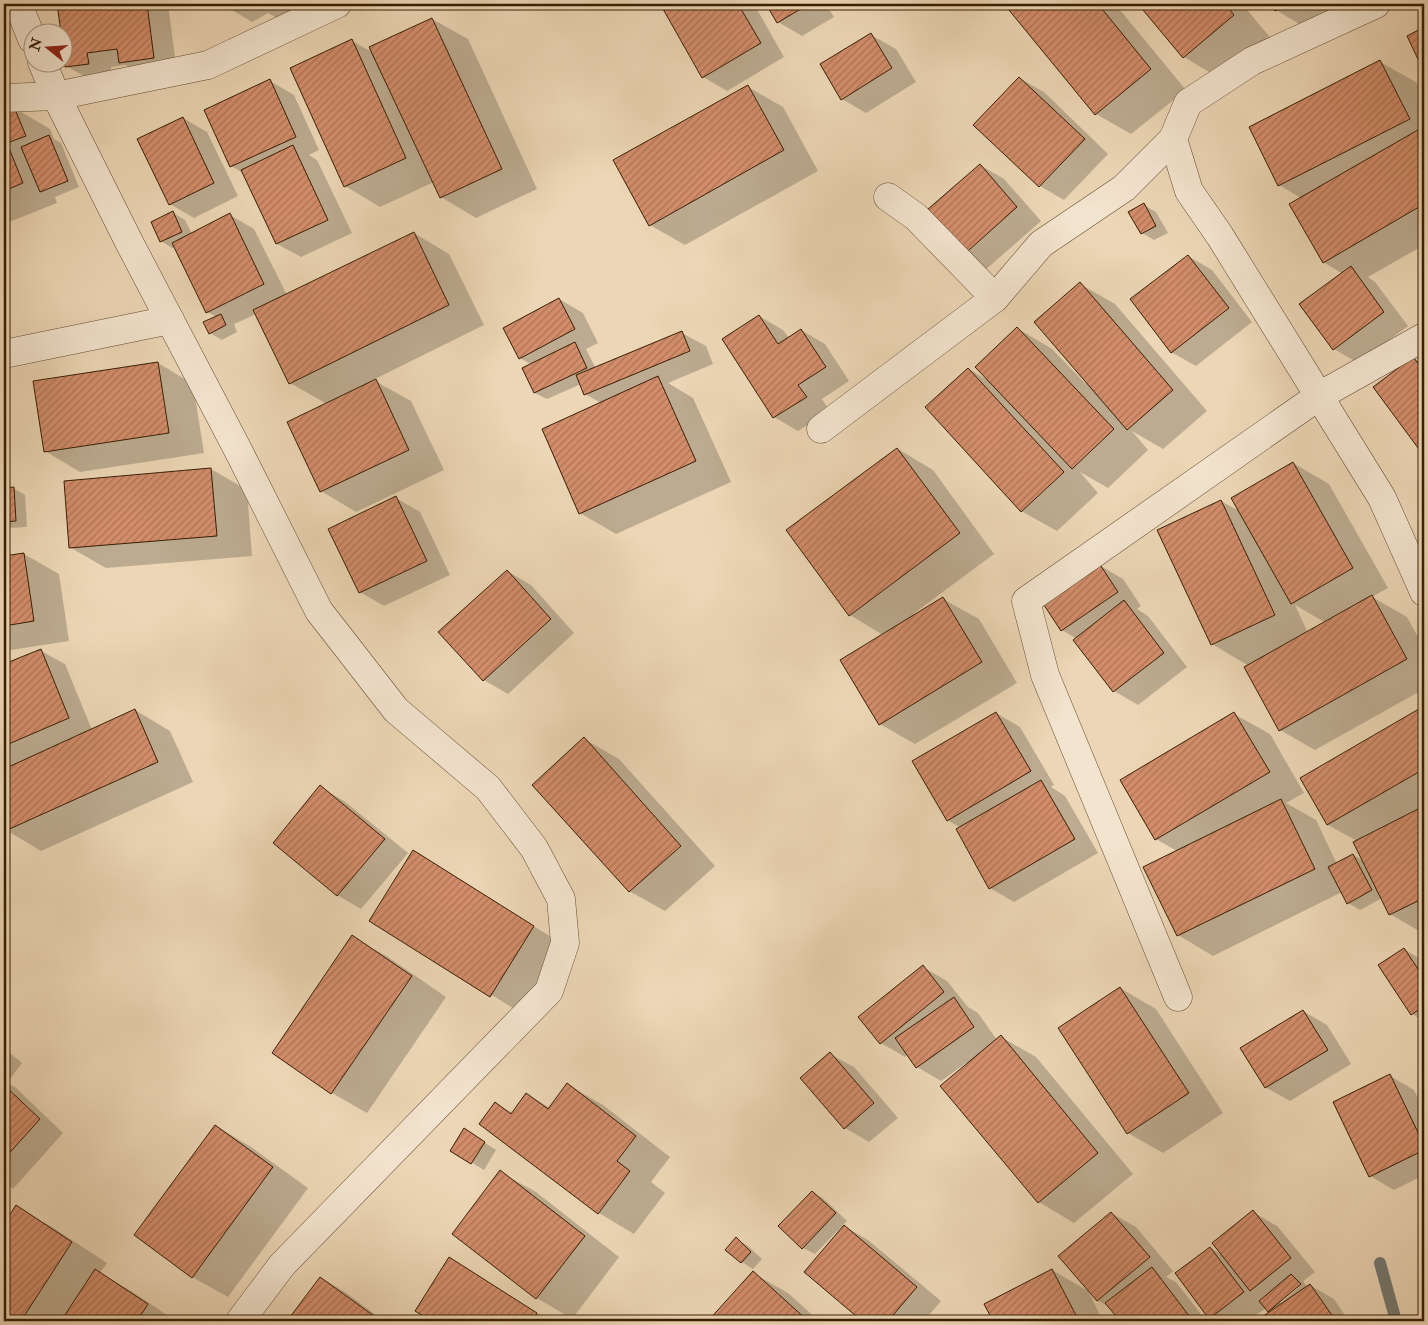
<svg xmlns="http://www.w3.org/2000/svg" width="1428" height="1325" viewBox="0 0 1428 1325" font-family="'IM FELL Double Pica',serif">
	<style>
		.shadow { fill: #0003; fill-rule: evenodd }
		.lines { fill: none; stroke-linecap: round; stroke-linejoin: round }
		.stream { stroke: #757970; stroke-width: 12 }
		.building { fill: url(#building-hatch); stroke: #371e03 }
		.minor-casing { stroke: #644c30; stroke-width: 29 }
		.minor { stroke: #f3e4cf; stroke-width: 28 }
	</style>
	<defs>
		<pattern id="building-hatch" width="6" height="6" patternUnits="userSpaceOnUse" patternTransform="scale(1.25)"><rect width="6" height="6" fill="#d38d6b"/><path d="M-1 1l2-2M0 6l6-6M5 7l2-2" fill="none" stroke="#ac7356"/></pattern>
	</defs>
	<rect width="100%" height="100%" fill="#ecd6b5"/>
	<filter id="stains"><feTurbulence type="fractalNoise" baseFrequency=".004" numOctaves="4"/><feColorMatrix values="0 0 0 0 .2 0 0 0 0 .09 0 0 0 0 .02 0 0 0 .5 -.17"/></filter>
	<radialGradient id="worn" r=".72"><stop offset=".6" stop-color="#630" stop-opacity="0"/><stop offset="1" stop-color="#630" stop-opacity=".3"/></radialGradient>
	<g class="shadow">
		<polygon points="58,4 168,4 177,72 145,76 125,65 111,67 112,77 91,80 66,66"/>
		<polygon points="222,4 331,4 286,23 268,13 252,22"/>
		<polygon points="675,4 754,4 784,57 727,91 703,77 664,10"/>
		<polygon points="767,4 826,4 834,17 802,36 778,22"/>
		<polygon points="843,4 854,4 848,7"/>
		<polygon points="1006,4 1115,4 1186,90 1131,134 1096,114"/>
		<polygon points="1140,4 1242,4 1269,36 1219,78 1184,57"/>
		<polygon points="1272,4 1360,4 1311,31 1276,10"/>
		<polygon points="432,19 468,39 537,189 476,218 441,197 434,182 380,207 345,186 352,41 374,53"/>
		<polygon points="871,35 896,49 916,82 866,113 842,99"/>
		<polygon points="1380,62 1416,82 1424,99 1424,245 1368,277 1375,282 1408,326 1358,363 1334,349 1343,274 1323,262 1301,198 1279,185"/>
		<polygon points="1019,78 1044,92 1108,154 1064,200 1040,186"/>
		<polygon points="270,81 294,95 319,150 309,155 317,160 352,233 301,257 277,244 245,174 231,166"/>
		<polygon points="748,87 783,107 818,171 685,245 650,225"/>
		<polygon points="14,108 50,129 54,139 61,143 79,187 55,197 57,203 4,224 4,112"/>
		<polygon points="183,118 207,132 238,196 194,218 170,204"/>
		<polygon points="980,165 1004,179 1041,221 983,272 959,258"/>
		<polygon points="1144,205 1156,212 1168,233 1154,240 1142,233 1130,213"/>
		<polygon points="173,213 185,220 192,234 230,215 254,229 287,295 414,233 449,254 484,325 373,380 411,401 444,470 356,512 321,491 327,404 290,383 256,314 234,324 237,332 222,340 210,333 217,317 207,312 175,247 172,248 161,241"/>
		<polygon points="1188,256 1212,270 1252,322 1196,366 1171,352"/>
		<polygon points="1080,284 1115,304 1207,411 1163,449 1132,431 1148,450 1108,488 1080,472 1098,493 1057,531 1021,511 969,369 989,381 1017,328 1052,349 1086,384 1087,382"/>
		<polygon points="559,299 583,313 598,343 586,349 596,369 682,333 706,346 713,364 668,383 693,398 731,482 616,534 580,513 601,403 585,394 581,384 547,399 535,393 532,365 520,358"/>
		<polygon points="759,316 783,330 789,338 801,330 825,344 849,381 822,399 830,411 798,431 774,417 724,339"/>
		<polygon points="1414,358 1424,364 1424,454 1375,387"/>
		<polygon points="158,363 193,384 204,453 80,472 45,451"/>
		<polygon points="898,449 933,470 994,554 913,614 914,616 943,599 979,619 1017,683 915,744 880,724 883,635 850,615"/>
		<path d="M 1293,463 L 1329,484 L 1388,588 L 1372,597 L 1407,617 L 1424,648 L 1424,689 L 1315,750 L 1280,730 L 1249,666 L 1212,644 L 1221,501 L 1241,512 ZM 1295,605 L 1326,623 L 1308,633 Z"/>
		<polygon points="211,469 247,490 252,556 106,568 71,548"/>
		<polygon points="13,488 25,495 27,527 7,528 4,527 4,489"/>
		<polygon points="396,498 420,512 450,575 384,606 360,592"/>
		<polygon points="24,554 59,574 69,641 4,651 4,557"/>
		<polygon points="1099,565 1123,579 1141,606 1137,609 1148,616 1187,667 1138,705 1114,691 1077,639 1062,630"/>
		<polygon points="507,571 531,585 574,633 508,694 484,680 440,632"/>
		<polygon points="41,651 65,664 92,730 135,710 170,731 193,782 41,851 6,830 4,826 4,770 5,770 4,769 4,666"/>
		<polygon points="1424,707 1424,934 1390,914 1382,898 1360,910 1348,903 1342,892 1213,956 1178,935 1177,851 1156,839 1122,781 1234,714 1270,734 1304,793 1286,803 1316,820 1337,864 1353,855 1364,861 1357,841 1328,825 1302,778"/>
		<polygon points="996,713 1020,727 1054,785 1051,787 1065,796 1098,853 1014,902 990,888 961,828 947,820"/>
		<polygon points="584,739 619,759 715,866 665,911 629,891"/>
		<polygon points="320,787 344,801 408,853 361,909 337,895"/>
		<polygon points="414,852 569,948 526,1016 370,920"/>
		<polygon points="353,937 388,957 446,997 367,1113 332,1093 274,1053"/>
		<polygon points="1404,949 1424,961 1424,1021 1412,1014"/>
		<polygon points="923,967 947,981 968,1007 978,1013 997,1040 1001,1037 1036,1057 1133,1174 1074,1223 1039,1202 966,1063 941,1081 917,1067 908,1054 905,1057 881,1043"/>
		<polygon points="1120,988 1156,1009 1223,1113 1163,1153 1128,1133"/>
		<polygon points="1303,1011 1327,1025 1351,1064 1290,1101 1265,1087"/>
		<polygon points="4,1048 22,1063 7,1083 15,1087 63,1133 13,1189 4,1183"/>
		<polygon points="830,1054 854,1067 898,1118 869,1142 845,1128"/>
		<polygon points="1390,1076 1414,1090 1424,1111 1424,1175 1394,1190 1370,1176"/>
		<polygon points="568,1085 603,1105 670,1157 651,1182 665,1193 634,1234 599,1213 481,1123 496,1104 513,1113 527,1094 550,1108"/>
		<polygon points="216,1126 251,1147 308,1188 228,1297 192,1277"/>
		<polygon points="476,1137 496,1150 484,1170 451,1150"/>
		<polygon points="500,1172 536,1192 619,1257 572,1319 537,1298 453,1234"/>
		<polygon points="813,1192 824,1199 847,1221 815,1254 803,1248"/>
		<polygon points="17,1207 52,1227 107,1263 100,1273 131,1291 176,1321 4,1321 4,1227"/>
		<path d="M 1253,1212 L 1277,1226 L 1315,1272 L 1303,1281 L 1307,1287 L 1310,1285 L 1334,1299 L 1349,1321 L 1258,1321 L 1271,1312 L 1266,1308 L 1248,1321 L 1216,1321 L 1210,1318 L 1210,1248 L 1224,1256 ZM 1297,1287 L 1298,1288 L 1281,1303 L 1279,1301 Z"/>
		<polygon points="1111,1213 1136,1227 1173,1271 1166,1277 1176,1282 1206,1321 1121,1321 1111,1308 1097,1300"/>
		<polygon points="844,1226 868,1240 941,1301 924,1321 864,1321 806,1272"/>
		<polygon points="736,1239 748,1246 762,1259 753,1269 742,1262 727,1249"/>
		<polygon points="450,1259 474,1273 550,1321 433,1321 417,1311"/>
		<polygon points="1052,1270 1088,1291 1103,1321 994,1321 986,1305"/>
		<polygon points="753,1273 788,1293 819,1321 709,1321"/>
		<polygon points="321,1278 345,1292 384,1321 288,1321"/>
	</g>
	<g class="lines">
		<polyline class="stream" points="1380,1263 1396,1321"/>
	</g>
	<g class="building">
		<polygon points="57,4 147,4 154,58 119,63 117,49 87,53 89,64 65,67 62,32 61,32"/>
		<polygon points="258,4 275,4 261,10"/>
		<polygon points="672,4 738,4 761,43 702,78 663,9"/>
		<polygon points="766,4 809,4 777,23"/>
		<polygon points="1004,4 1098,4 1151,69 1095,115"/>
		<polygon points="1138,4 1225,4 1234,15 1183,58"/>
		<polygon points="1271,4 1288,4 1275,11"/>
		<polygon points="432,18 502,169 440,198 369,47"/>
		<polygon points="1424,27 1424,72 1407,36"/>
		<polygon points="871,33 892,68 841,100 820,64"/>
		<polygon points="352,39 406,158 344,187 290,68"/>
		<polygon points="1380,60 1410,119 1278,186 1249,127"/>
		<polygon points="1019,77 1085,139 1039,187 973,125"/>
		<polygon points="270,79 296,137 230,167 204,110"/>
		<polygon points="748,85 784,150 649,226 613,160"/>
		<polygon points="14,107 26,136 7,143 23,183 4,191 4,111"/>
		<polygon points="183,117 214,183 169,205 137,139"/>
		<polygon points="1423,127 1424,129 1424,204 1323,263 1289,204"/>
		<polygon points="49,135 68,181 40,192 21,147"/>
		<polygon points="293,145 328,220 276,244 241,170"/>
		<polygon points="980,164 1017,207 959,259 920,216"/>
		<polygon points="1144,203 1156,226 1141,234 1128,212"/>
		<polygon points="173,211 182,232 160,242 151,222"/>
		<polygon points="230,213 264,284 206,313 172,243"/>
		<polygon points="414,232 449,305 289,384 253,310"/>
		<polygon points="1188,255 1229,308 1171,353 1130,299"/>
		<polygon points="1351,266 1384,312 1333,350 1299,304"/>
		<polygon points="1080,282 1173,390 1127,430 1034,322"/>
		<polygon points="559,298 575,329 519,359 503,328"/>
		<polygon points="221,314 226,325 209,334 203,322"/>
		<polygon points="759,315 778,344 801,329 826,367 798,385 807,397 773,418 722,339"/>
		<polygon points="1017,327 1114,429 1072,469 975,367"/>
		<polygon points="682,331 690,351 584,395 576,375"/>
		<polygon points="575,342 587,368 534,393 522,368"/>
		<polygon points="1413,357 1424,371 1424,456 1373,387"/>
		<polygon points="158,362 169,433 44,452 33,381"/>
		<polygon points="968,368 1064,472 1021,512 925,407"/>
		<polygon points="658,376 696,461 579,514 542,429"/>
		<polygon points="376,379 409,450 320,492 287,422"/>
		<polygon points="897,448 960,533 849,616 786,530"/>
		<polygon points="1293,462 1353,568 1291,604 1231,498"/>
		<polygon points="211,468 217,536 69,548 64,481"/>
		<polygon points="14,487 16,521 4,522 4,488"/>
		<polygon points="396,496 427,561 359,593 328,529"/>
		<polygon points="1221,500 1275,615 1211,645 1157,530"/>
		<polygon points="24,553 34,621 4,626 4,556"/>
		<polygon points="1099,563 1118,592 1061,631 1042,602"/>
		<polygon points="507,570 551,619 483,681 438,632"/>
		<polygon points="1372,595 1407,659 1279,731 1244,667"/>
		<polygon points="943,597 982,662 879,725 840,660"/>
		<polygon points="1124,600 1164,653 1113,692 1073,640"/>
		<polygon points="41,649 69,718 4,746 4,664"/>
		<polygon points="1424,706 1424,769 1327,825 1300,778"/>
		<polygon points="135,709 158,762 5,831 4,769"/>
		<polygon points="996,712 1031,771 947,821 912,761"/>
		<polygon points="1234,712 1270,772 1155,840 1120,780"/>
		<polygon points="584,737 681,846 629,892 532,785"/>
		<polygon points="1041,780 1075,839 989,889 956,829"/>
		<polygon points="320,785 385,839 337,896 273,843"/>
		<polygon points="1281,799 1315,869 1177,936 1143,867"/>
		<polygon points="1424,806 1424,898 1389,915 1353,842"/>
		<polygon points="413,850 534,926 490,997 369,921"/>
		<polygon points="1353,854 1372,890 1347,904 1328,867"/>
		<polygon points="352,935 412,976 331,1094 272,1053"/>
		<polygon points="1404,948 1424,978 1424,1006 1411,1015 1378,965"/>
		<polygon points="923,965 944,992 880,1044 858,1017"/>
		<polygon points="1120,987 1189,1093 1127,1134 1058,1028"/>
		<polygon points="954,997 974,1027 916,1068 895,1038"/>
		<polygon points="1303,1010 1328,1050 1265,1088 1240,1048"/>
		<polygon points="1001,1035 1098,1153 1038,1203 940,1086"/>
		<polygon points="830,1052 874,1103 844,1129 800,1078"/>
		<polygon points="1390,1074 1424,1145 1424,1150 1369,1177 1333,1102"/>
		<polygon points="567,1083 636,1136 617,1161 630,1171 598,1214 479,1124 495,1102 511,1114 526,1093 548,1109"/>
		<polygon points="4,1085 40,1119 4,1159"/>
		<polygon points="215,1125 273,1167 192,1278 134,1235"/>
		<polygon points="464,1128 485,1142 471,1164 450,1151"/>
		<polygon points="500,1170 585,1236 536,1299 452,1234"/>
		<polygon points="812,1191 836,1213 802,1249 778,1226"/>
		<polygon points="16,1205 72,1242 21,1321 4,1321 4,1224"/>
		<polygon points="1253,1210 1291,1258 1250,1291 1212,1243"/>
		<polygon points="1111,1212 1150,1257 1097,1301 1058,1256"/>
		<polygon points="844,1225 917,1287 888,1321 862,1321 804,1272"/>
		<polygon points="736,1237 751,1252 741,1263 725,1250"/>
		<polygon points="1210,1247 1244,1292 1209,1319 1175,1273"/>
		<polygon points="449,1257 537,1313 532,1321 431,1321 415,1311"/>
		<polygon points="1152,1267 1193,1321 1120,1321 1105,1303"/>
		<polygon points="95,1269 148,1304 137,1321 61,1321"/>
		<polygon points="1052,1269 1079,1321 993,1321 984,1304"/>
		<polygon points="753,1271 808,1321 708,1321"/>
		<polygon points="1291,1274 1301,1284 1268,1312 1259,1301"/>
		<polygon points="320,1277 381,1321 287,1321"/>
		<polygon points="1310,1284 1336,1321 1256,1321"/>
	</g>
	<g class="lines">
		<defs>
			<g id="minor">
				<polyline points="18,4 32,39"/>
				<polyline points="1376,4 1252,61 1188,103 1173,139 1189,191 1220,236 1382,498 1424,592"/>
				<polyline points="42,62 56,96 129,242 238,450 319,611 396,710 488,788 534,848 561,899 565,943 549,991 282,1265 240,1321"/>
				<polyline points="4,98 56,96 208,65 337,4"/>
				<polyline points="888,197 916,217 995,298"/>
				<polyline points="4,354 170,320"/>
				<polyline points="821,429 995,298 1041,244 1124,188 1173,139"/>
				<polyline points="1178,997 1045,675 1026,601 1319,396 1424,337"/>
			</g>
		</defs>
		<use href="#minor" class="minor-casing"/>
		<use href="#minor" class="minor"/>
	</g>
	<rect width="1428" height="1325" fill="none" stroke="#ecd6b5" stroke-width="20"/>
	<rect x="5" y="5" width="1418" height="1315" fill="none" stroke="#371e03" stroke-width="2.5"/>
	<rect x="10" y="10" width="1408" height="1305" fill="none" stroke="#371e03"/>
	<g transform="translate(48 48) rotate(287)"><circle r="24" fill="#f3e4cf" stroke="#a8957d"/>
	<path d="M0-4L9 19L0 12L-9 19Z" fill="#8f2418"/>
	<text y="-8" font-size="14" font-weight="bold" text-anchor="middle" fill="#371e03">N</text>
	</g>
	<rect width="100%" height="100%" filter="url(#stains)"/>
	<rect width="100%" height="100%" fill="url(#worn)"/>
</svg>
